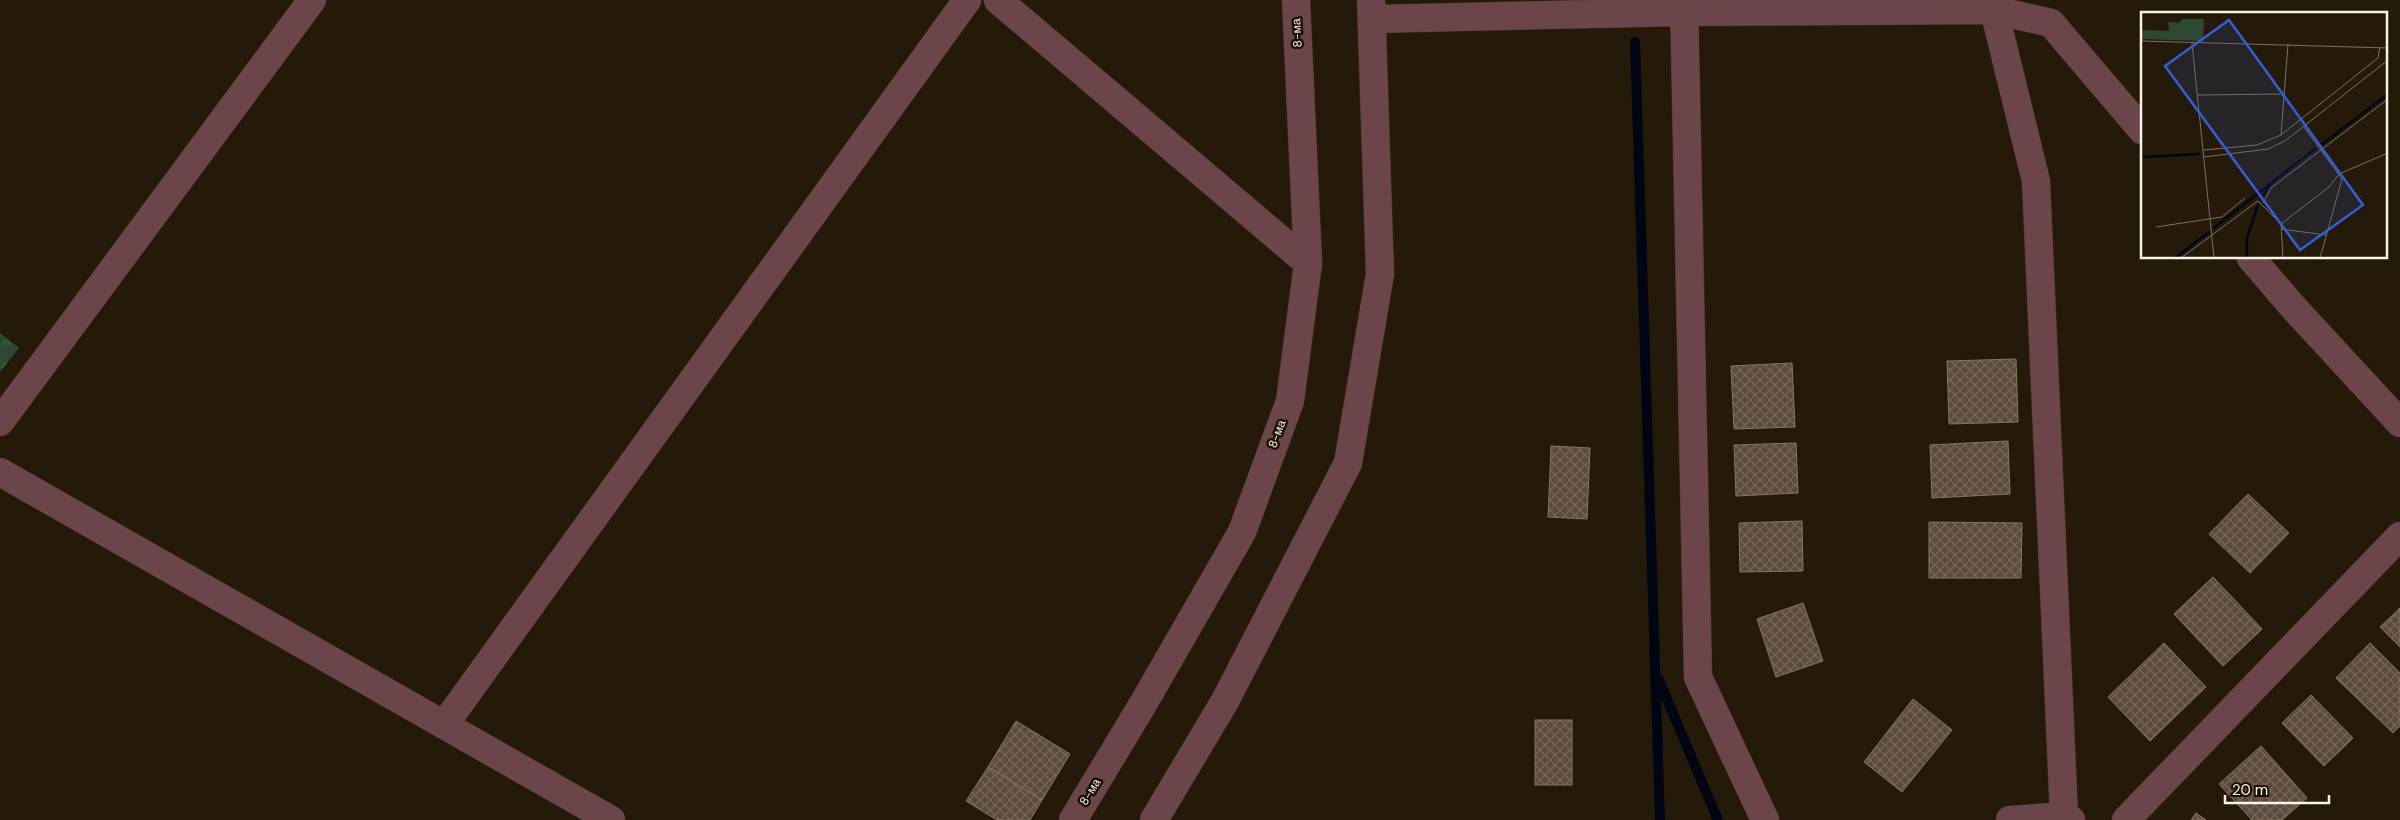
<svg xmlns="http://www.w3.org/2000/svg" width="2400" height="820" viewBox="0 0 2400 820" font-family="'DM Sans',sans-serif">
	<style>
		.forest { fill: url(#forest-crowns) }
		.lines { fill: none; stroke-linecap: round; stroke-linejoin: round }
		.stream { stroke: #000513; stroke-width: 10 }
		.building { fill: url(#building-cross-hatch); stroke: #877464 }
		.minor-casing { stroke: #3f3424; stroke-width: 29 }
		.minor { stroke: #6c454a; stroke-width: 28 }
		.labels { text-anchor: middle; stroke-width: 5; stroke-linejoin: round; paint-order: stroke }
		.street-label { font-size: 12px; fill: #fbf3e8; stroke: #1b1102 }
		.inset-river { fill: none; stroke: #000513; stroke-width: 2.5 }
		.inset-road { fill: none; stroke: #7b7162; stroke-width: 1 }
		.view { fill: #335eda; fill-opacity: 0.15; stroke: #335eda; stroke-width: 2.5 }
		.inset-edge { fill: none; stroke: #fbf3e8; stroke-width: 2.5 }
	</style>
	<defs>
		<pattern id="forest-crowns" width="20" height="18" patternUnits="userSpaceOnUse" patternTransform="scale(1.25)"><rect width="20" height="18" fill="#2d4833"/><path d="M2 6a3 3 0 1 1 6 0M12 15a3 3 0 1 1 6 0" fill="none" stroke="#4c6351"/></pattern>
		<pattern id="building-cross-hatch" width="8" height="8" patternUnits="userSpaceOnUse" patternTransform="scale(1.25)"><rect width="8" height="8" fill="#5c4a3c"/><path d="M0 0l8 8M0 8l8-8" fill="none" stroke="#746558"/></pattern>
	</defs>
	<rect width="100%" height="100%" fill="#251a09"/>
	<polygon class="forest" points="0,333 19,348 0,372"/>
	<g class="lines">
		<g class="stream">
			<polyline points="1635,42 1660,820"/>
			<polyline points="1658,678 1718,820"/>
		</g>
	</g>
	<g class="building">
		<polygon points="2016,359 2018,422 1949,424 1947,361"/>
		<polygon points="1792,363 1795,427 1734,429 1731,366"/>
		<polygon points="2008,441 2010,494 1932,498 1930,445"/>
		<polygon points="1796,443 1798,493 1736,496 1734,445"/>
		<polygon points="1551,446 1590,448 1587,519 1548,517"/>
		<polygon points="2248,494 2289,533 2250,573 2209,534"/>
		<polygon points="1802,521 1803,571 1740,572 1739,523"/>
		<polygon points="1929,522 2022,523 2021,578 1929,578"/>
		<polygon points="2213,577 2262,629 2223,666 2174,614"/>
		<polygon points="1803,603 1823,661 1776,677 1757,619"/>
		<polygon points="2400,608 2400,647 2380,627"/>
		<polygon points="2164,643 2206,687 2150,741 2108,697"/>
		<polygon points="2370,643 2400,673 2400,726 2393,733 2336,678"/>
		<polygon points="2311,695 2353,738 2324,766 2282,723"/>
		<polygon points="1913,699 1952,730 1902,792 1864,762"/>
		<rect x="1535" y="720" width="37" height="65"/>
		<polygon points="1016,721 1070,754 1042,800 988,767"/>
		<polygon points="2261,746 2307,798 2282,820 2252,820 2219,784"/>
		<polygon points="988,767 1042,800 1030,820 997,820 966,801"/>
		<polygon points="2196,813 2206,820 2191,820"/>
	</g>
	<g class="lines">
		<defs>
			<g id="minor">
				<polyline points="998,0 1308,263"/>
				<polyline points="1684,0 1698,677 1765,820"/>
				<polyline points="1996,0 1994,10 2036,181 2064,816"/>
				<polyline points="1373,19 1684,12 1994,10 2051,23 2142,130"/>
				<polyline points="2251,258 2293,307 2400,423"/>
				<polyline points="0,422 312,0"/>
				<polyline points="0,472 611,820"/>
				<polyline points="444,725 967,0"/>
				<polyline points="1073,820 1143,704 1242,532 1290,401 1308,263 1296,0"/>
				<polyline points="1154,820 1225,701 1348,463 1380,274 1371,0"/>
				<polyline points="2010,820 2064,816 2071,820"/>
				<polyline points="2126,820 2400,536"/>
			</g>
		</defs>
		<use href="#minor" class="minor-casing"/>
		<use href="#minor" class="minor"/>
	</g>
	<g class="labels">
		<g class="street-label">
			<text transform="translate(1297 33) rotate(-93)" y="4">8-ма</text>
			<text transform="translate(1277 434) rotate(-70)" y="4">8-ма</text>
			<text transform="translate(1090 792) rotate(-59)" y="4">8-ма</text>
		</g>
	</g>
	<g transform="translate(2141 12)">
		<rect width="246" height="246" fill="#251a09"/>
		<path d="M 42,7 L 63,7 L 62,29 L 0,27 L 0,18 L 28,19 L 27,10 L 38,11 Z" fill="#2d4833"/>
		<path class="inset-river" d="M 180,133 L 247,82M 0,145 L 59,142M 120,187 L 128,174M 73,216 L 175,136M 34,246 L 68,220M 106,246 L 106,226 L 117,193"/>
		<path class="inset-road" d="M 0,29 L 247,36M 51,31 L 73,246M 57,83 L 144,82M 163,115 L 201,167 L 179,246M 140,123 L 147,32M 63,138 L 116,133 L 140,123 L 237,46 L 239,35M 63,145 L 127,137 L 144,129 L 247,48M 122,191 L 130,176 L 247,87M 140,212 L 188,175 L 198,162 L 247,141M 15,215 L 81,205 L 104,186M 140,217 L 185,223M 40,246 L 117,189 L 140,212 L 142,246"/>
		<path class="view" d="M 88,8 L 222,193 L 159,238 L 24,54 Z"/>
		<rect width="246" height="246" class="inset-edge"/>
	</g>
	<path d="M2225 795v8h104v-8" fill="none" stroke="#fbf3e8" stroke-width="2.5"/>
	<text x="2232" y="795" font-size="15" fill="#fbf3e8" stroke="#1b1102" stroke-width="4" paint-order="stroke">20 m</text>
</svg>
